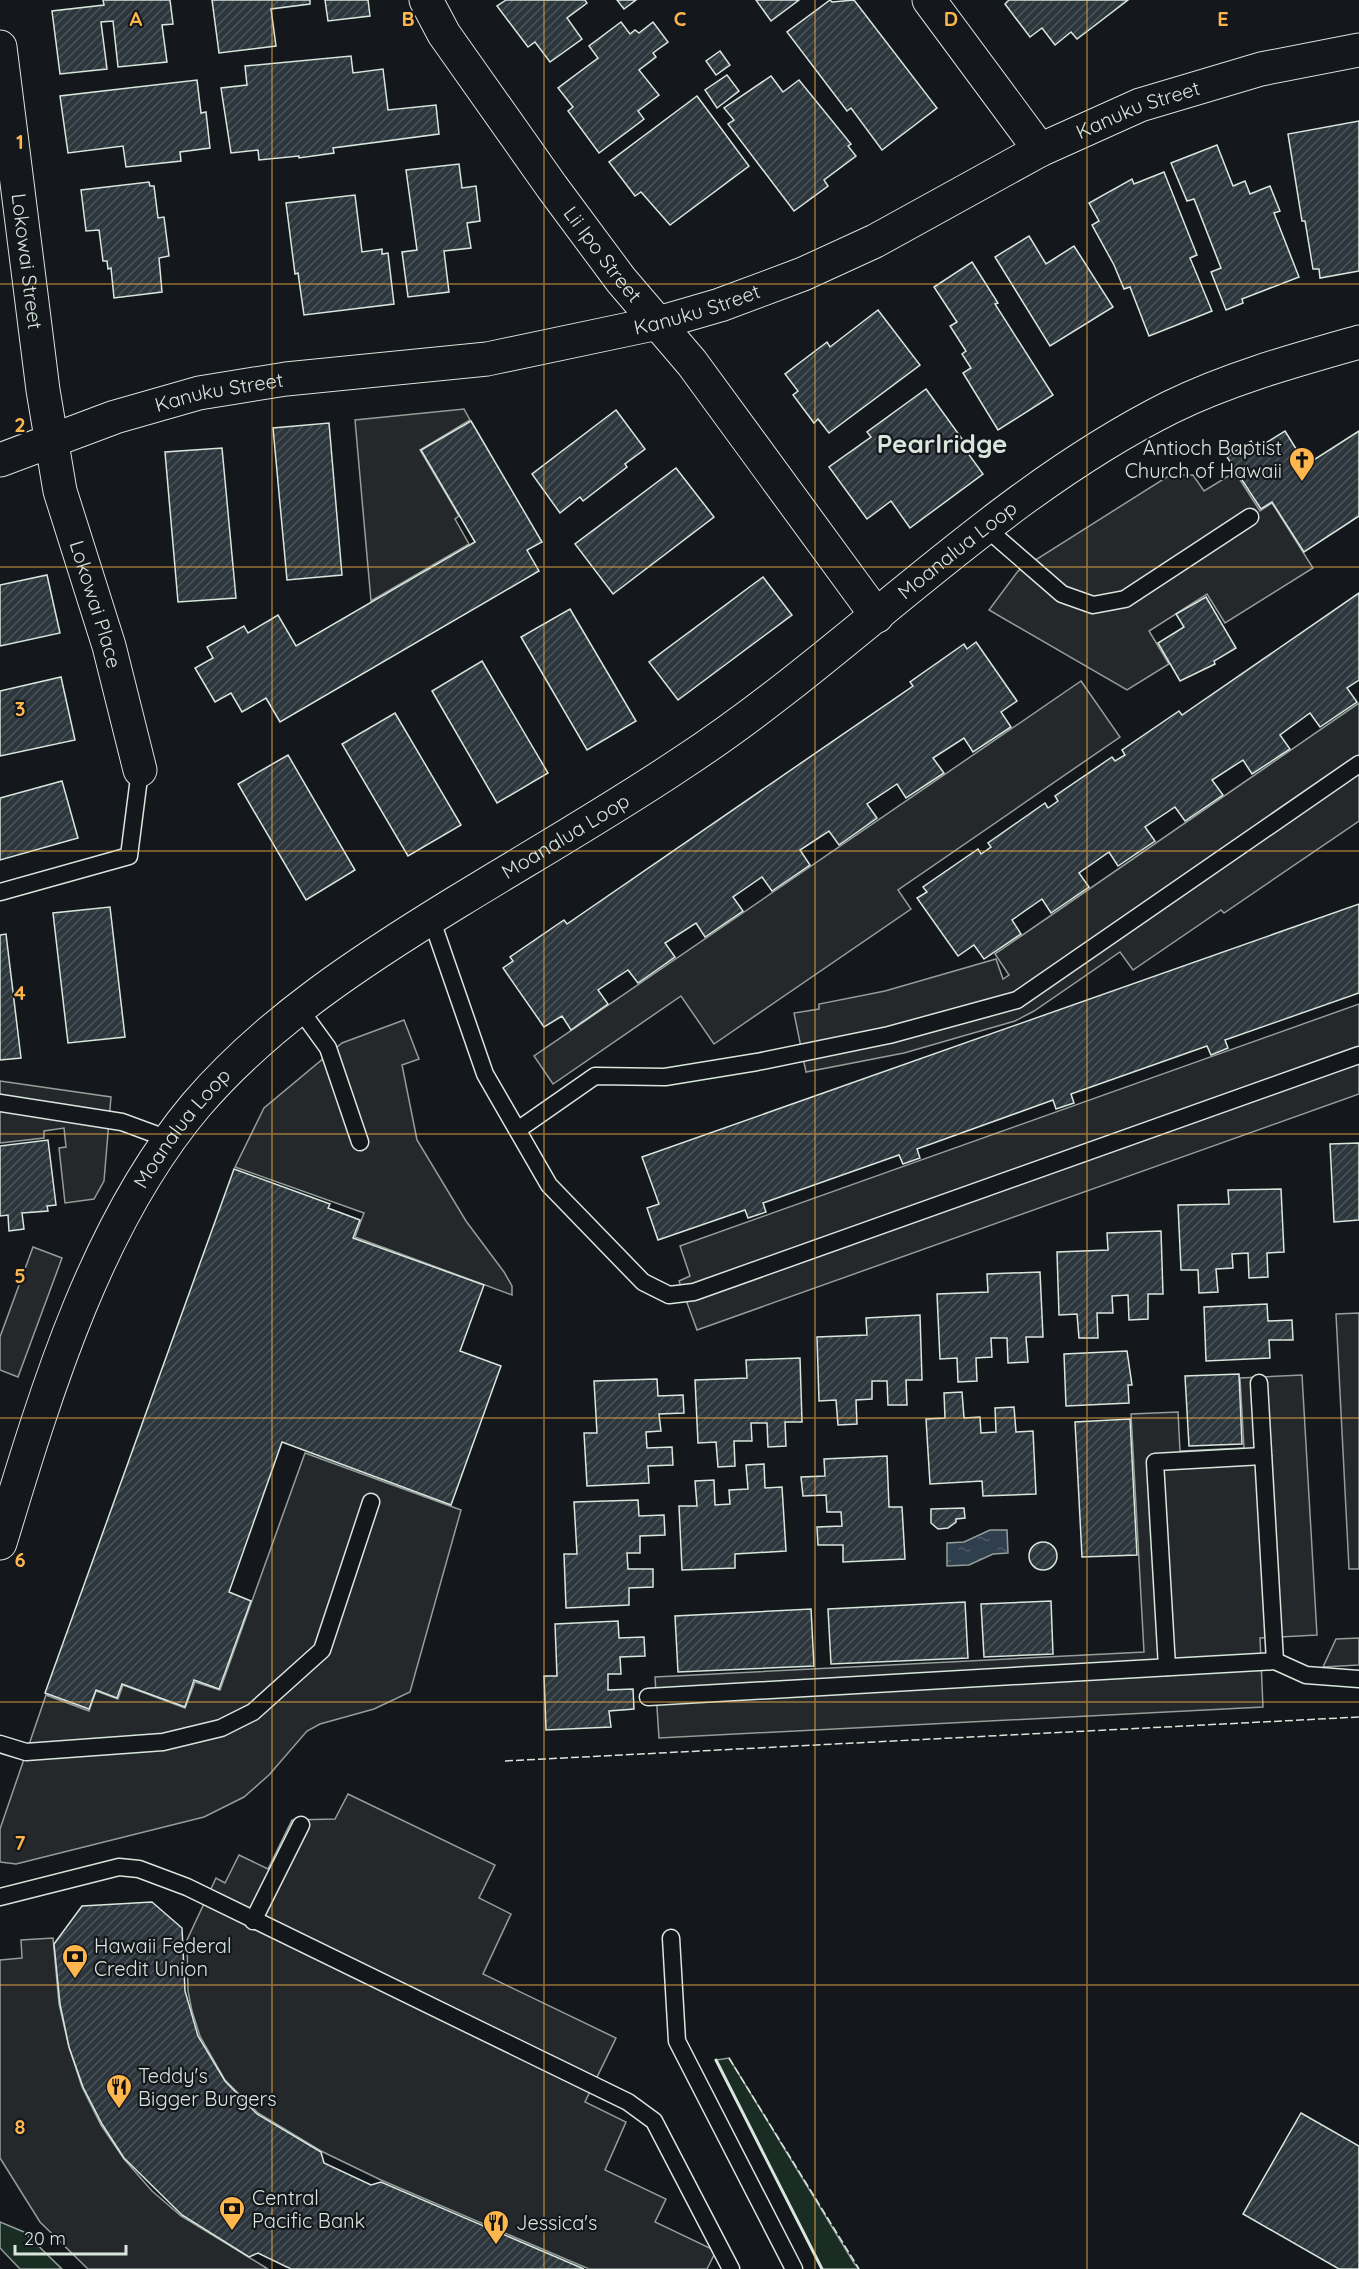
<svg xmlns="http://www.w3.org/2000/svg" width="1359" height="2269" viewBox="0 0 1359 2269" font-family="Quicksand,sans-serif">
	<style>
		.grass { fill: #1a2d24; stroke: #939e99; stroke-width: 1.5 }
		.parking { fill: #24282b; stroke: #939e99; stroke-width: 1.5 }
		.water { fill: url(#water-ripples); stroke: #939e99; stroke-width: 1.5 }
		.building { fill: url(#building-hatch); stroke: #d8e6dc; stroke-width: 1.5 }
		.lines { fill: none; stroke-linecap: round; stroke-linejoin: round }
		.service-casing { stroke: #d8e6dc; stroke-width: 19 }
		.minor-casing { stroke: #d8e6dc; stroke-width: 35 }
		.tertiary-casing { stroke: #d8e6dc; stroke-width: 35 }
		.service { stroke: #14181c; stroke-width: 16 }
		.minor { stroke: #14181c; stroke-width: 33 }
		.tertiary { stroke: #14181c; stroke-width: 33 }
		.fence { stroke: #d8e6dc; stroke-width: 1.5; stroke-dasharray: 8 3; stroke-linecap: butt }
		.wall { stroke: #d8e6dc; stroke-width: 3 }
		.grid { fill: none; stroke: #ffb74d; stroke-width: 1.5; stroke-opacity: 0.55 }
		.labels { text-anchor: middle; stroke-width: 4.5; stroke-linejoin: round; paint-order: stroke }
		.street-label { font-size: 20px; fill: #d8e6dc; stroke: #14181c }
		.poi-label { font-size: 20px; fill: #d8e6dc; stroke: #14181c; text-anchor: start }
		.district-label { font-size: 26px; font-weight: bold; fill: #d8e6dc; stroke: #14181c }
		.grid-label { font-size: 20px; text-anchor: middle; font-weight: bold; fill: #ffb74d; stroke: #14181c; stroke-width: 4.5; stroke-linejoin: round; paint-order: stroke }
	</style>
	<defs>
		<pattern id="water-ripples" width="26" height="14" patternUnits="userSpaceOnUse" patternTransform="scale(1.5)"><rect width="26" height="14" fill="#2f3f4d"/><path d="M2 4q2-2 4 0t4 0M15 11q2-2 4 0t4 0" fill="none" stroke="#4c5b66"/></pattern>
		<pattern id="building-hatch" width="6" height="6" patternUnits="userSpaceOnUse" patternTransform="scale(1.5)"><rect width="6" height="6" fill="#2c363c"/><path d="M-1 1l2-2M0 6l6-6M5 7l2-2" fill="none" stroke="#4a5358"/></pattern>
	</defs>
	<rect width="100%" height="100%" fill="#14181c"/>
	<g class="grass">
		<polygon points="729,2058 854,2263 859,2269 822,2269 716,2060"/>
		<polygon points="0,2222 24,2232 62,2269 20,2269 0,2248"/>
	</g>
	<g class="parking">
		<polygon points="464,409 470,420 420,450 459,516 455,519 469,544 371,601 355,420"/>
		<polygon points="1235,472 1260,511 1272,503 1313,568 1225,623 1207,594 1149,631 1169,664 1127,690 989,610 1018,571 1170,475 1193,475 1204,491"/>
		<polygon points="1081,681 1120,737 898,890 911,909 714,1044 681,996 553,1084 534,1056"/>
		<polygon points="1359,703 1359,821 1224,913 1221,910 1133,970 1120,952 1034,1011 1015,1021 904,1053 806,1072 794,1013 819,1009 819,1004 885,991 996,959 1003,979 1009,975 995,954"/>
		<polygon points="1359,1004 1359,1094 697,1330 679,1281 690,1276 680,1246"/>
		<polygon points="404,1020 419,1059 402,1065 417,1140 466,1221 504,1272 512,1286 512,1295 355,1237 364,1213 235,1167 264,1108 342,1043"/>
		<polygon points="0,1081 111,1097 104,1181 94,1199 65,1203 59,1148 66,1147 64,1128 44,1131 44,1138 0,1143"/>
		<polygon points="33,1247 62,1258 18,1377 0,1370 0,1337"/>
		<polygon points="1359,1313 1359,1569 1349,1569 1336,1314"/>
		<polygon points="1302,1375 1317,1635 1260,1638 1263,1707 659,1738 655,1677 1144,1652 1131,1414 1178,1412 1180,1451 1244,1448 1240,1378"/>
		<polygon points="305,1453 461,1510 410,1692 374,1709 320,1724 307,1731 269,1775 244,1797 204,1817 16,1864 0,1862 0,1829 46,1695 89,1711 96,1691 118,1699 123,1685 185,1708 195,1682 220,1690"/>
		<polygon points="1359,1638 1359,1665 1323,1667 1336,1639"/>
		<polygon points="348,1794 495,1865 479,1898 511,1914 483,1974 616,2038 585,2102 626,2122 605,2170 666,2199 655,2222 716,2251 707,2269 589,2269 381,2180 321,2151 258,2113 225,2080 200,2036 192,2011 188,1991 187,1940 216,1878 225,1883 239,1855 268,1869 292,1820 335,1819"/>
		<polygon points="53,1938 59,2004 69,2047 82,2087 101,2125 124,2159 152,2191 181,2216 268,2269 88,2269 40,2222 0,2158 0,1960 22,1958 21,1940"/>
	</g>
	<polygon class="water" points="990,1530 1007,1530 1008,1553 993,1554 969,1565 947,1566 947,1543 964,1542"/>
	<g class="building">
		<polygon points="103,0 170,0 173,24 162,25 167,62 118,67 113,21 101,22 107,69 60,74 52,11 104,5"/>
		<polygon points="212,0 310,0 310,4 271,9 276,46 219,53"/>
		<polygon points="325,0 368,0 370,16 328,21"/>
		<polygon points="506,0 585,0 587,3 567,18 582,39 550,62 535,42 528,47 497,6"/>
		<polygon points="617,0 636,0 624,9"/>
		<polygon points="756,0 799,0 771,21"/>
		<polygon points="830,0 832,2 854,0 937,108 882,150 851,108 847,111 787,32"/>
		<polygon points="1009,0 1128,0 1077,39 1071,32 1055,45 1042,28 1030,37 1005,4"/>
		<polygon points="621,22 630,34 635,30 639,33 653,22 668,42 653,53 656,57 639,70 659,95 638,111 644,119 599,153 568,111 573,107 558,88 598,58 589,46"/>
		<polygon points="720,51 730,65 716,75 706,61"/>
		<polygon points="351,56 353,73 383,69 388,110 436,105 439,134 333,148 334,153 299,158 299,156 259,160 258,150 231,153 221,88 247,85 245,66"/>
		<polygon points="727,75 739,91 717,108 705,90"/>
		<polygon points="771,76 783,92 799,80 851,144 848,146 856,156 824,180 828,186 794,211 728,124 734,120 724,108"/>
		<polygon points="197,80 201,113 206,112 210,148 180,152 181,161 126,167 123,146 68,153 60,96"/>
		<polygon points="697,96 749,166 670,225 641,192 635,196 609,162"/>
		<polygon points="1359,121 1359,271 1320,278 1319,269 1313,269 1305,221 1302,221 1288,134"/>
		<polygon points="1217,145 1233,186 1245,181 1250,194 1270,186 1280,211 1274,213 1299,277 1242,299 1243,303 1226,310 1211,272 1221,268 1194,199 1187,201 1171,163"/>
		<polygon points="459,164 462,188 476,186 480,221 467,223 471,248 444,251 449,292 408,297 402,252 417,250 406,170"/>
		<polygon points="1164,172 1197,255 1190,258 1212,311 1149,336 1130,287 1124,289 1114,265 1092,225 1099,221 1089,203 1132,179 1134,184"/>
		<polygon points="149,182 150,186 154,186 158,218 164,217 169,256 159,258 162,292 114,298 111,268 108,269 107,261 103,261 99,230 86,231 81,190"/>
		<polygon points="355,195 362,252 382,249 382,254 388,253 394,304 304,315 298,273 295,274 286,203"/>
		<polygon points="1029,236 1046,264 1074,246 1113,307 1050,346 995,257"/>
		<polygon points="972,262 998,303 995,304 1053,395 998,430 963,373 971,368 962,354 966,351 950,326 957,322 934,287"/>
		<polygon points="878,310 920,365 829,433 818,419 814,423 793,395 798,391 785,374 827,342 830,347"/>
		<polygon points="926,389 965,443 962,445 983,474 910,528 891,501 867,519 829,467 871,437 867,432"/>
		<polygon points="616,410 645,449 625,464 627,467 583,501 580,497 560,513 532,474"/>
		<polygon points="471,421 542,542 527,550 539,571 280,722 266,698 242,712 231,693 215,702 195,668 213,658 207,647 244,626 248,633 278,615 296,646 475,542 421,450"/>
		<polygon points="329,423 342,575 287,580 273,428"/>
		<polygon points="1285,431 1306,465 1359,431 1359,516 1304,552 1272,502 1261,509 1227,457 1251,441 1256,449"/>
		<polygon points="222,448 236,598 178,602 165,452"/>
		<polygon points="676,468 714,517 613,594 575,544"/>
		<polygon points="47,575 60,633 0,646 0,585"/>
		<polygon points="763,577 792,615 678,700 649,662"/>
		<polygon points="1359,593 1359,680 1347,688 1357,702 1320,727 1310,713 1280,735 1290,749 1252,774 1243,760 1212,780 1223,795 1185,821 1175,807 1145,827 1155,841 1118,866 1109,852 1079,873 1089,887 1051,913 1042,899 1012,920 1021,934 984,959 974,945 958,956 917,898 927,892 923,887 978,849 981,854 991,847 988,843 1045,803 1048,808 1058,801 1055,796 1112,757 1115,761 1125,755 1122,750 1179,711 1182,715"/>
		<polygon points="1206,597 1236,648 1214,661 1215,664 1180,681 1158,643 1184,627 1176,614"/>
		<polygon points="570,609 636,721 587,750 521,637"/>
		<polygon points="976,642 1017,701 1001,712 1011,727 973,752 964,738 933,758 944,773 906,798 897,784 867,804 877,818 839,845 829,831 800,850 810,865 772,891 762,877 733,897 743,911 705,937 696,923 665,943 675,957 638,983 628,970 598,990 608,1004 571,1030 562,1016 544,1027 503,968 513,961 510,957 564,920 567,924 913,686 910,682 964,644 967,649"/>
		<polygon points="482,661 548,773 497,803 432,691"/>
		<polygon points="61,677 75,740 0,756 0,691"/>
		<polygon points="395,713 461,825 408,856 342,744"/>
		<polygon points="288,755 355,870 306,900 238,784"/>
		<polygon points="62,781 78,838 0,860 0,798"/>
		<polygon points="1359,904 1359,993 1225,1040 1228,1048 1211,1055 1207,1046 1071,1094 1074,1103 1056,1109 1053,1100 917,1149 920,1158 903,1164 899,1155 763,1203 766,1212 748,1218 745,1210 658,1240 647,1208 659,1204 642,1157"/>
		<polygon points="110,907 125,1037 68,1043 53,913"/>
		<polygon points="6,934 21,1058 0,1060 0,935"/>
		<polygon points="48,1140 56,1205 47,1206 48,1211 22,1213 24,1229 9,1231 8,1215 0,1216 0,1146"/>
		<polygon points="1359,1143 1359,1220 1334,1222 1330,1144"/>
		<polygon points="234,1169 330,1204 328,1208 360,1220 353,1238 484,1285 460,1351 501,1366 451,1505 282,1442 229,1592 251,1601 219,1689 194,1680 185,1707 122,1684 117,1698 96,1690 89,1709 45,1693"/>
		<polygon points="1281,1189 1284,1252 1267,1253 1268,1277 1249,1278 1248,1253 1232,1254 1233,1268 1216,1269 1218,1292 1199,1293 1198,1270 1181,1270 1178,1205 1229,1204 1228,1190"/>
		<polygon points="1161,1231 1163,1294 1148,1294 1148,1319 1129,1320 1128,1295 1112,1296 1113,1313 1097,1313 1098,1338 1079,1338 1077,1314 1059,1315 1057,1252 1108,1250 1107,1233"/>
		<polygon points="1040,1272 1043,1337 1026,1337 1028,1362 1008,1363 1007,1338 991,1338 992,1357 976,1358 977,1381 958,1382 957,1358 940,1359 937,1294 988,1292 987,1274"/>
		<polygon points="1267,1304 1268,1321 1292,1320 1293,1340 1269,1340 1270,1358 1206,1361 1204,1307"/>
		<polygon points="920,1315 922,1380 906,1380 907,1405 888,1405 887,1381 872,1381 872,1399 856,1400 857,1424 838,1425 836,1400 819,1401 817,1337 867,1335 866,1318"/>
		<polygon points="1127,1351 1132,1385 1128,1385 1129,1403 1066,1406 1064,1354"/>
		<polygon points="800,1358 802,1422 785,1422 786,1446 768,1447 767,1423 751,1423 752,1441 734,1441 735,1466 718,1467 716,1442 698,1443 695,1380 747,1378 746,1360"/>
		<polygon points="1239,1374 1242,1444 1189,1446 1185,1376"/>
		<polygon points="657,1379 658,1396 683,1395 684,1413 659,1414 661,1431 646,1432 647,1448 672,1447 673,1465 648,1466 649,1483 587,1486 584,1433 597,1433 594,1381"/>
		<polygon points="962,1392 964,1418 980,1417 981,1433 996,1432 995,1408 1014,1407 1016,1432 1033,1431 1036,1494 983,1496 982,1481 930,1484 926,1419 945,1418 944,1393"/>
		<polygon points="1130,1419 1137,1555 1082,1557 1075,1422"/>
		<polygon points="887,1456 889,1507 902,1507 905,1559 843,1562 843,1545 818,1545 817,1527 842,1526 841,1512 827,1512 826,1495 803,1496 801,1477 825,1476 824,1459"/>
		<polygon points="764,1464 765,1488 782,1487 786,1551 735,1554 735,1568 682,1570 679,1506 697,1506 695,1481 714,1480 715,1505 730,1504 729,1490 748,1489 746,1465"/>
		<polygon points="638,1500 639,1516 664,1515 665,1535 640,1536 640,1553 627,1553 628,1569 653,1569 653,1587 629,1588 629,1605 566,1608 564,1554 577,1554 574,1502"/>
		<polygon points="964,1508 965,1518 956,1519 956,1522 948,1528 938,1529 931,1523 931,1509"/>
		<circle cx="1043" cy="1556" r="14"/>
		<polygon points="1051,1601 1053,1654 984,1657 981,1604"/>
		<polygon points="965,1602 968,1658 831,1664 828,1609"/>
		<polygon points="811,1609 814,1666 678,1672 675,1616"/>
		<polygon points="618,1621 619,1638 644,1637 645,1656 620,1657 621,1674 608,1674 608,1690 633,1689 634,1709 609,1711 611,1727 546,1730 544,1676 557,1676 555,1624"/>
		<polygon points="152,1902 182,1928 185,1991 198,2036 225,2081 257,2114 321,2152 324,2163 371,2185 381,2182 584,2269 291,2269 258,2253 249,2257 182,2215 124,2158 102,2124 83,2087 69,2047 60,2004 54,1944 82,1906"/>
		<polygon points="1301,2113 1359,2146 1359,2269 1339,2269 1243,2214"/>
	</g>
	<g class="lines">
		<defs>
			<g id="service">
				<polyline points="986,528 1062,594 1093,605 1125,599 1250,517"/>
				<polyline points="0,892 129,856 140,770"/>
				<polyline points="431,918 485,1074 549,1185 643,1282 669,1295 694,1292 1359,1055"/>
				<polyline points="299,1008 328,1048 360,1142"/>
				<polyline points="0,1103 122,1122 171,1140"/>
				<polyline points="519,1129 595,1076 665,1077 757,1062 889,1035 1017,1000 1359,764"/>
				<polyline points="1259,1383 1275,1661"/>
				<polyline points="1167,1667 1155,1462 1263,1456"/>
				<polyline points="648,1697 1275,1661 1306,1675 1359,1679"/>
				<polyline points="0,1744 26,1752 163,1742 221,1728 253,1712 322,1650 371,1502"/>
				<polyline points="0,1897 119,1867 139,1869 187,1887 628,2102 654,2121 731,2269"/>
				<polyline points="253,1921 301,1825"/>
				<polyline points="671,1938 677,2041 794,2269"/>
			</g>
			<g id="minor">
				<path id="s1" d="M 426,0 L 444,34 L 552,187 L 621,280 L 692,363 L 877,616"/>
				<polyline points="929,0 1040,150"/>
				<path id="s2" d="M 0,47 L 43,390 L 60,491 L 109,646 L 140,770"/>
				<path id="s3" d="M 0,1543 C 45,1395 95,1225 196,1105 C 268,1021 364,959 457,902 C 532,856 609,812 682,763 C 850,653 991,497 1171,407 C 1230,378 1296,360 1359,342"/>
			</g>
			<g id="tertiary">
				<path id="s4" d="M 0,460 L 115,417 L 199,393 L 286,379 L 487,359 L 658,323 L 720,305 L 803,274 L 875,241 L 1040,150 L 1140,105 L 1261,69 L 1359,50"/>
			</g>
		</defs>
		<use href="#service" class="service-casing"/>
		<use href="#minor" class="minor-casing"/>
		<use href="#tertiary" class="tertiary-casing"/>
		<use href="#service" class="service"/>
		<use href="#minor" class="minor"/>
		<use href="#tertiary" class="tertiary"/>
		<g class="fence">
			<polyline points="505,1761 1359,1717"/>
			<polyline points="729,2058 859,2269"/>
		</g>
		<polyline class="wall" points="716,2060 822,2269"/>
	</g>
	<path class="grid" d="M 272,0 L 272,2269M 544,0 L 544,2269M 815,0 L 815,2269M 1087,0 L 1087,2269M 0,284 L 1359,284M 0,567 L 1359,567M 0,851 L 1359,851M 0,1134 L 1359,1134M 0,1418 L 1359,1418M 0,1702 L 1359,1702M 0,1985 L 1359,1985"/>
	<defs>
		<symbol id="church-pin" viewBox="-11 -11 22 30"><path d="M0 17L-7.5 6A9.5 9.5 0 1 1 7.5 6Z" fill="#ffb74d" stroke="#14181c"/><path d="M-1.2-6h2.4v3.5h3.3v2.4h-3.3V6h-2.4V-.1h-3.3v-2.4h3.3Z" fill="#111"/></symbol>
		<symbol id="bank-pin" viewBox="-11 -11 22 30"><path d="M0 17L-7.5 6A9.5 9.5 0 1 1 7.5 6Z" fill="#ffb74d" stroke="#14181c"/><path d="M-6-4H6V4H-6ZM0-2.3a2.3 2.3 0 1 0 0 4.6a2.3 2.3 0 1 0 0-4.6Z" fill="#111"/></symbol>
		<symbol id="restaurant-pin" viewBox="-11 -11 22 30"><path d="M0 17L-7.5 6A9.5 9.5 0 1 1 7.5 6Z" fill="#ffb74d" stroke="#14181c"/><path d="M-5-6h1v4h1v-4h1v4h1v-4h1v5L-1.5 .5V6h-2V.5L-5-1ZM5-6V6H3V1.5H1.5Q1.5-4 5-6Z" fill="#111"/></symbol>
	</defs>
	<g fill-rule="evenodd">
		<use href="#church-pin" x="1287" y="445" width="30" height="40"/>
		<use href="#bank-pin" x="60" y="1942" width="30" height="40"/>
		<use href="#restaurant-pin" x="104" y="2072" width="30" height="40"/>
		<use href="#bank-pin" x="217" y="2194" width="30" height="40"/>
		<use href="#restaurant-pin" x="481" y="2208" width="30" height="40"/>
	</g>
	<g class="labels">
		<g class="street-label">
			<text dy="7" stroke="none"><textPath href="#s4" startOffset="1202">Kanuku Street</textPath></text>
			<text dy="7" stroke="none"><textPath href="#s1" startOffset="310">Lii Ipo Street</textPath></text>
			<text dy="7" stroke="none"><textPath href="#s2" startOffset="216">Lokowai Street</textPath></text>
			<text dy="7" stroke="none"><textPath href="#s4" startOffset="716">Kanuku Street</textPath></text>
			<text dy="7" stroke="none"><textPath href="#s4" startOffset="230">Kanuku Street</textPath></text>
			<text dy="7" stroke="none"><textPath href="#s3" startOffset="1428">Moanalua Loop</textPath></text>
			<text dy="7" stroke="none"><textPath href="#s2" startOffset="567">Lokowai Place</textPath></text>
			<text dy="7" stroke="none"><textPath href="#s3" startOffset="942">Moanalua Loop</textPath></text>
			<text dy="7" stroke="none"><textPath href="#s3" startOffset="456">Moanalua Loop</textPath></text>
		</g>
		<g class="poi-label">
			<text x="1282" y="455" text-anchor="end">Antioch Baptist<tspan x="1282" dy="23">Church of Hawaii</tspan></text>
			<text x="94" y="1953">Hawaii Federal<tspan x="94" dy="23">Credit Union</tspan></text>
			<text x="138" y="2083">Teddy's<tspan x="138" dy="23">Bigger Burgers</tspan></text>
			<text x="252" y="2205">Central<tspan x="252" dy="23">Pacific Bank</tspan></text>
			<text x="516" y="2230">Jessica's</text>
		</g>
		<g class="district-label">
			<text x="942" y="453">Pearlridge</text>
		</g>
	</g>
	<g class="grid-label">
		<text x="136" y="26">A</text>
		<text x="408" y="26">B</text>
		<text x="680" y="26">C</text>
		<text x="951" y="26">D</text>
		<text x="1223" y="26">E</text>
		<text x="20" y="149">1</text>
		<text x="20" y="432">2</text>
		<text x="20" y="716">3</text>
		<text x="20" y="1000">4</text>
		<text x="20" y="1283">5</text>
		<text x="20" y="1567">6</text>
		<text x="20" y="1850">7</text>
		<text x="20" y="2134">8</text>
	</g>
	<path d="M15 2245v9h111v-9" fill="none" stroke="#d8e6dc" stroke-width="3"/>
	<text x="24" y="2245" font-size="18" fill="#d8e6dc" stroke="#14181c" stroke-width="4.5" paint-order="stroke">20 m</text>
</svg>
